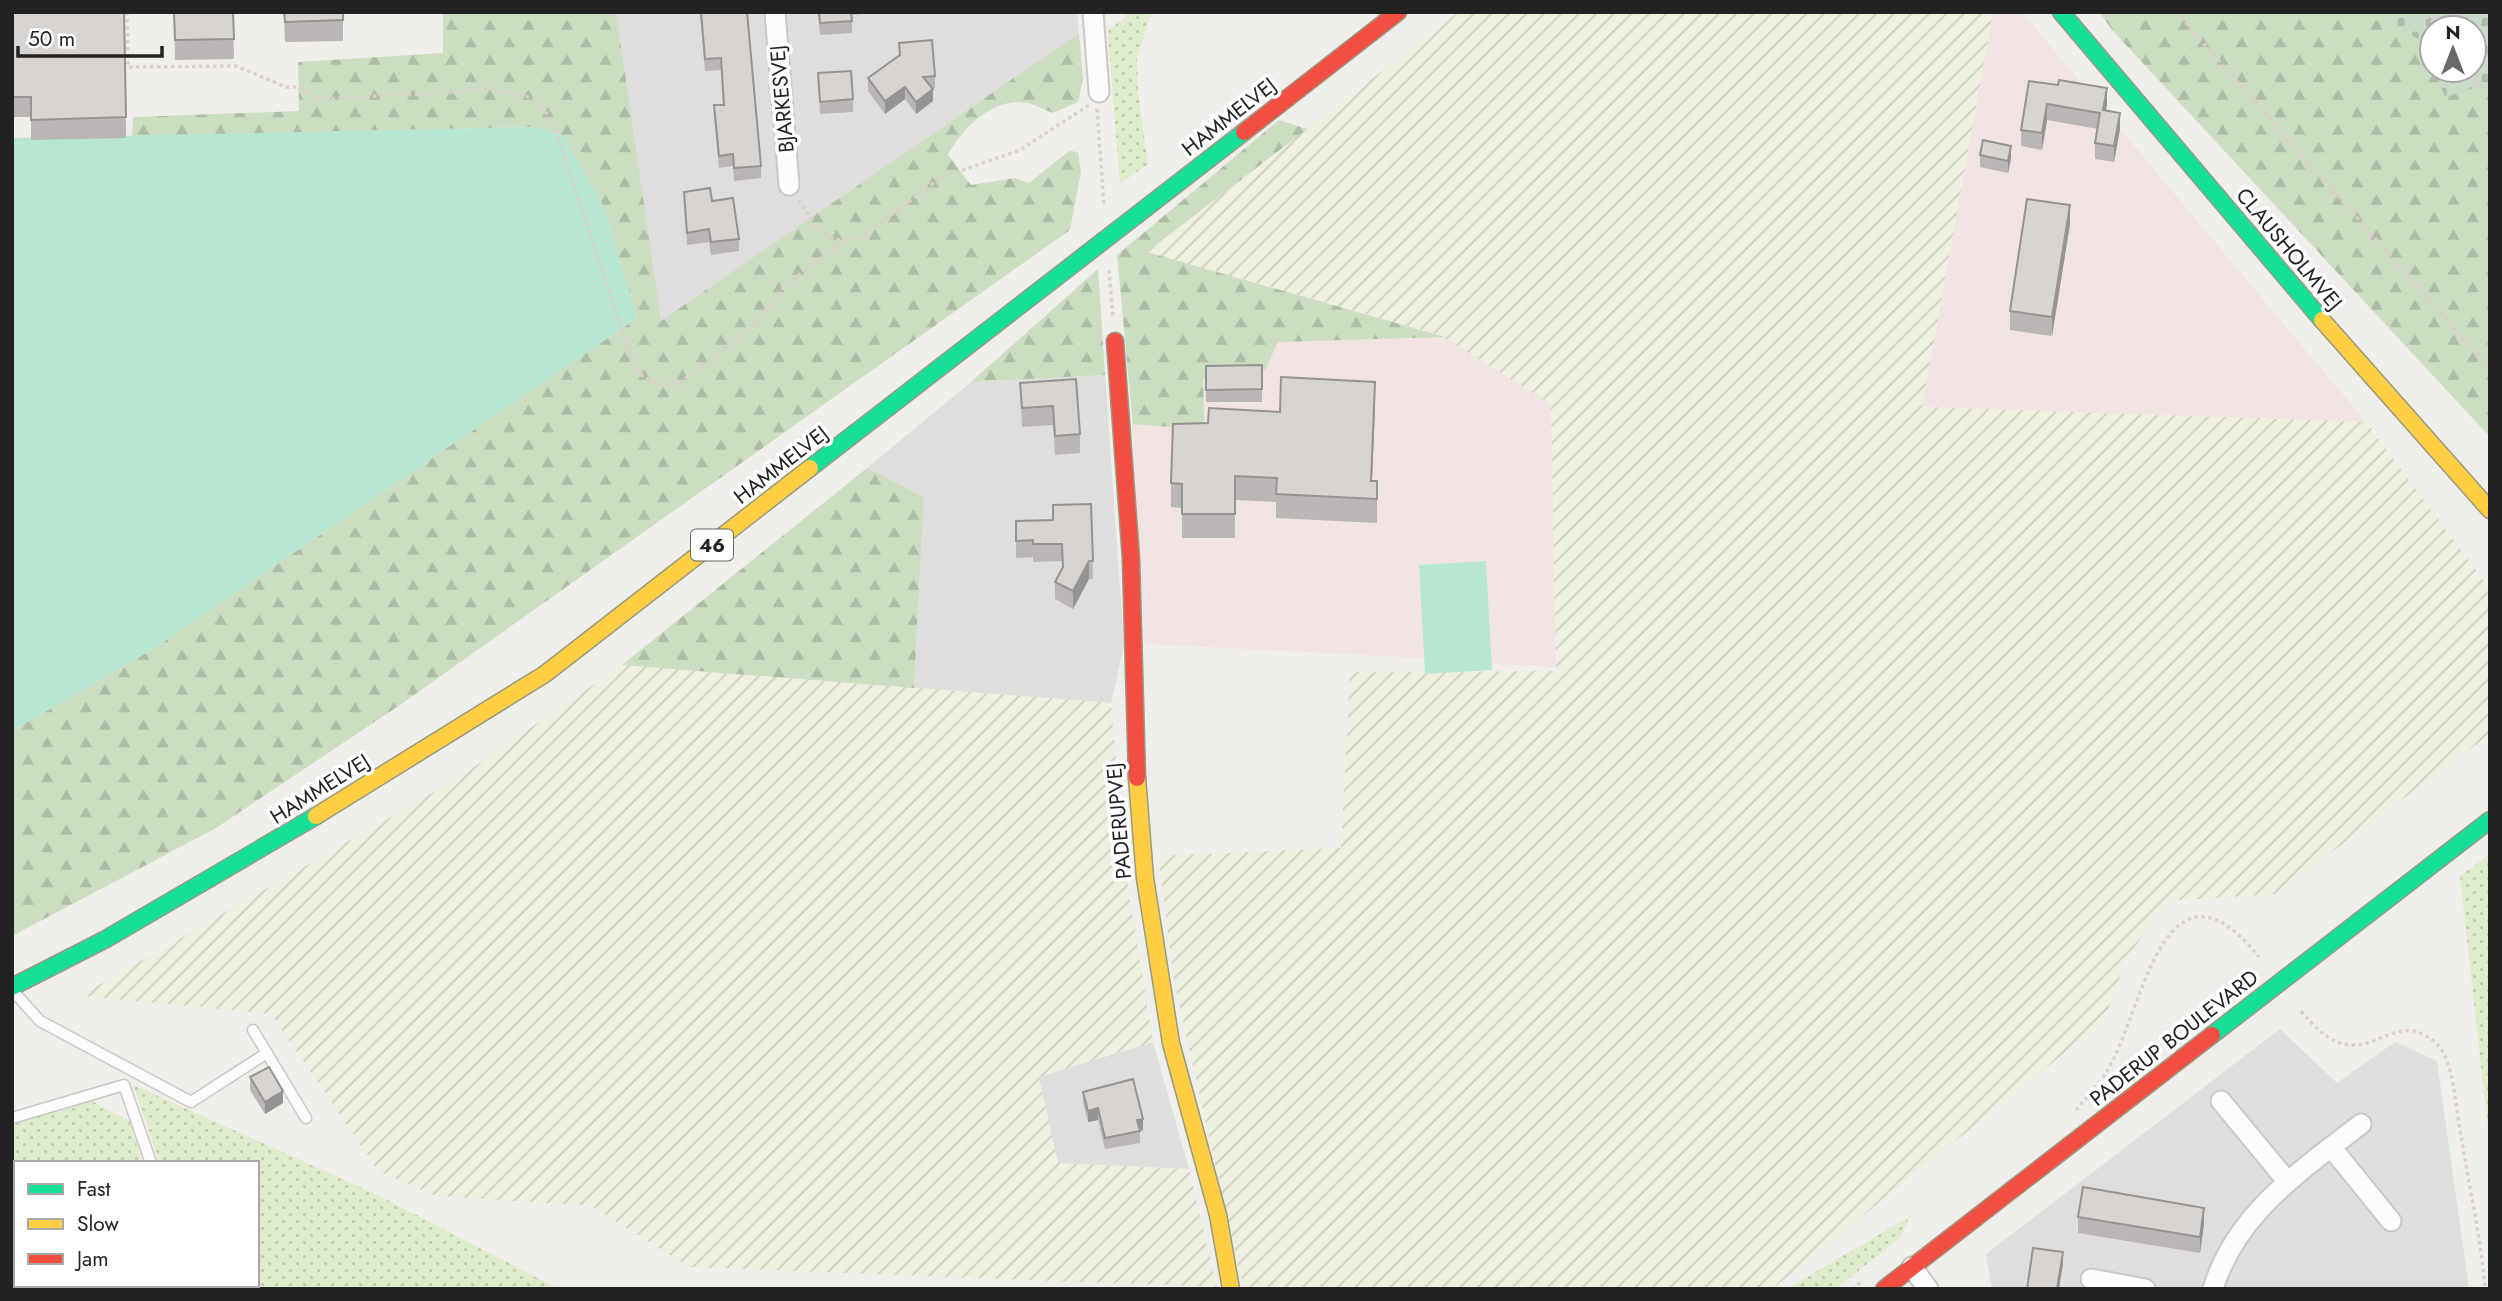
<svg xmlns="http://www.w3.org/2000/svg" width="2502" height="1301" viewBox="0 0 2502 1301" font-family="Jost,sans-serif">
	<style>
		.residential { fill: #dfdedc }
		.commercial { fill: #f1e3e1 }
		.farmland { fill: url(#farmland-furrows) }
		.grass { fill: url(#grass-dots) }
		.forest { fill: url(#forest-firs); fill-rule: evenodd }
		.cemetery { fill: url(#cemetery-stones) }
		.pitch { fill: #b7e6d2 }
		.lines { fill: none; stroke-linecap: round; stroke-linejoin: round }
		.lane-casing { stroke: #c9c8c7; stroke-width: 13 }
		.street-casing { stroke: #c9c8c7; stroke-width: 23 }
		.fast-casing { stroke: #999a82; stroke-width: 19 }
		.slow-casing { stroke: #999a82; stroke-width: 19 }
		.jam-casing { stroke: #999a82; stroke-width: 19 }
		.path { stroke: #dccecd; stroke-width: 3.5; stroke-dasharray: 3.5 3.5; stroke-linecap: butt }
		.lane { stroke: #fdfcfc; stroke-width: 10 }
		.street { stroke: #fdfcfc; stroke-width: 19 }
		.fast { stroke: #16e098; stroke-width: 16 }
		.slow { stroke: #ffcf43; stroke-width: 16 }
		.jam { stroke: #f24e42; stroke-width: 16 }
		.wall { fill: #b9b6b5 }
		.shaded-wall { fill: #969493 }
		.building { fill: #d7d4d2; stroke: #969493; stroke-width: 2 }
		.labels { text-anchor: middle; stroke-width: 7; stroke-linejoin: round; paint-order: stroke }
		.shield { fill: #fff; stroke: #646464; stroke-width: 2 }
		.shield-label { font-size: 19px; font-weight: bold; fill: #222 }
		.street-label { font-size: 21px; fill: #222; stroke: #fff }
	</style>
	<defs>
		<pattern id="farmland-furrows" width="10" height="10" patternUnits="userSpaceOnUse" patternTransform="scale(1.75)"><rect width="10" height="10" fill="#efefdf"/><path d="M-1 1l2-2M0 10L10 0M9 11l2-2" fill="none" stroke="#cdcdbf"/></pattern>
		<pattern id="grass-dots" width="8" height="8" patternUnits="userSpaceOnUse" patternTransform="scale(1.75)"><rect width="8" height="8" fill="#ddeccb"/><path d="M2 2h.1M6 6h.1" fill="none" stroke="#bdcaae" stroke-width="1.8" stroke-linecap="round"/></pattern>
		<pattern id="forest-firs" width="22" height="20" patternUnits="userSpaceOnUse" patternTransform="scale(1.75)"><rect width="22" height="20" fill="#cbdec1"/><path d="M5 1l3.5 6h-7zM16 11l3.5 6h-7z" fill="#aebea6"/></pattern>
		<pattern id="cemetery-stones" width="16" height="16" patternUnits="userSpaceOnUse" patternTransform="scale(1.75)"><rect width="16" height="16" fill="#cadbca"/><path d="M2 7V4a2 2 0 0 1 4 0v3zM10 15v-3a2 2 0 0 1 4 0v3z" fill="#adbcad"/></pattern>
	</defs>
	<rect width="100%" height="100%" fill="#f0eeeb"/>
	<g class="residential">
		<polygon points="616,12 1077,12 1079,33 660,322"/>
		<polygon points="1105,375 1124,645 1111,703 914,688 924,497 867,468 971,382"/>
		<polygon points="2280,1029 2337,1083 2395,1042 2437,1061 2469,1289 1992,1289 1986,1254"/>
		<polygon points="1153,1042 1189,1169 1058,1163 1038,1077"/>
	</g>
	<g class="commercial">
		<polygon points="1993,12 2022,12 2366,422 1922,407"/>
		<polygon points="1272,325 1445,337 1551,403 1556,667 1492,664 1486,562 1419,565 1424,658 1145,644 1129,372"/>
	</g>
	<g class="farmland">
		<polygon points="1459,12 1993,12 1922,407 2366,422 2490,589 2490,734 2276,894 2167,901 2127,958 2103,1022 1777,1285 1766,1289 1243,1289 1174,981 1158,856 1341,848 1350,672 1556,671 1551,404 1440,335 1147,252"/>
		<polygon points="622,665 1111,703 1125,869 1153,1042 1039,1077 1058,1163 1189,1169 1217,1287 689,1267 591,1206 436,1196 378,1171 271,1014 80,996 458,778"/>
	</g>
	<g class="grass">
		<polygon points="1126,12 1152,12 1137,57 1138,93 1148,164 1120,184 1108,35 1109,29 1126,17"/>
		<polygon points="2490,854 2490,1148 2460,876"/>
		<polygon points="133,1085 374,1193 559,1289 203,1289 202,1285 257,1285 257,1163 160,1163"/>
		<polygon points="92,1101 129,1121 143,1163 16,1163 16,1285 186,1285 187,1289 12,1289 12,1124"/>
		<polygon points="1910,1216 1900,1238 1836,1289 1787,1289"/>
	</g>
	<g class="forest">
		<path d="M 443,12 L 616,12 L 661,321 L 1079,33 L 1083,78 L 1078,102 L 1053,113 C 1045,110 1036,105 1027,103 C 993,97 962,128 948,155 L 971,185 L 1014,178 L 1029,183 L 1069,151 L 1078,152 L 1081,172 L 1070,230 L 397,707 L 216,828 L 12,936 L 12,731 L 153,649 L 637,318 L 605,210 L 564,137 L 536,127 L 132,136 L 133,117 L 299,111 L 298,62 L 443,53 Z"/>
		<path d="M 2099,12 L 2490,12 L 2490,437 L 2113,31 ZM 2432,28 L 2474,28 L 2474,70 L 2432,70 Z"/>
		<polygon points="1279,120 1307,129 1147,252 1445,337 1278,342 1265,370 1208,375 1203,379 1204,422 1196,429 1133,424 1117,255"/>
		<polygon points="1098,269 1105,375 971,382"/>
		<polygon points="867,468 924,497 914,688 622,665"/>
	</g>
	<polygon class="cemetery" points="2437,12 2490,12 2490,83 2445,97 2435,70 2474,70 2474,28 2432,28 2432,61 2426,44 2385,18"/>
	<g class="pitch">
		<polygon points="536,127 564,137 605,210 637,318 153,649 12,731 12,138"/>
		<polygon points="1486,561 1492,670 1425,674 1419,565"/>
	</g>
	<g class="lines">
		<defs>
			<g id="lane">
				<polyline points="14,992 40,1021 191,1102 267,1053"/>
				<polyline points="253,1030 306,1118"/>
				<polyline points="12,1118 124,1085 151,1163"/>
				<polyline points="194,1285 195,1289"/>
			</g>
			<g id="street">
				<polyline points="775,12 789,185"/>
				<polyline points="1093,12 1099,92"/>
				<polyline points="2221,1101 2287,1181"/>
				<polyline points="2331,1147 2361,1124"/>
				<polyline points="1912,1267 1928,1289"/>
				<polyline points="2091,1279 2145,1289"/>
				<path d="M 2213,1289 C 2232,1226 2281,1185 2331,1147 L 2391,1221"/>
			</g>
			<g id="fast">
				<polyline points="2061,12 2322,320"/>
				<polyline points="810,468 1244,132"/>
				<polyline points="12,987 106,939 316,816"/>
				<polyline points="2212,1035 2490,820"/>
			</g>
			<g id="slow">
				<polyline points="2322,320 2490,510"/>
				<polyline points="1137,778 1145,878 1171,1043 1218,1215 1231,1289"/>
				<polyline points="316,816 545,674 810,468"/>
			</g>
			<g id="jam">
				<polyline points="1244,132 1398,12"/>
				<polyline points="1115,341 1131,559 1137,778"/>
				<polyline points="1884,1289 2212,1035"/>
			</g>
		</defs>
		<use href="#lane" class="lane-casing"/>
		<use href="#street" class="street-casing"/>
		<use href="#fast" class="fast-casing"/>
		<use href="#slow" class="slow-casing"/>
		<use href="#jam" class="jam-casing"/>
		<g class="path">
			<polyline points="127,12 128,67 236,66 286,87 299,87 312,97 323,99 369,97 394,93 427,95 483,88 539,99 556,131 633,363 644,378 665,386 681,382 753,326 784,287 843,241"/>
			<polyline points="2176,12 2490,369"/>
			<polyline points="2420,12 2441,28"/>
			<polyline points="2471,70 2485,91 2490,92"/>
			<polyline points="1097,109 1104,206"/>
			<polyline points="799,200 815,224 831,238 843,241 864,236 940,178 1020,150 1089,105"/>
			<polyline points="1109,270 1113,318"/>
			<path d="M 2301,1011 C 2326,1041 2345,1055 2383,1037 C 2393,1033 2403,1029 2414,1031 C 2425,1034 2438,1042 2443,1052 C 2455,1076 2456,1109 2461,1136 C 2469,1187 2481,1237 2485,1289"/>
			<path d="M 2076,1110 C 2090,1094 2105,1078 2114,1058 C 2145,995 2169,845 2259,957"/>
			<polyline points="1852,1289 1862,1281"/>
		</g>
		<use href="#lane" class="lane"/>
		<use href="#street" class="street"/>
		<use href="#fast" class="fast"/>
		<use href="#slow" class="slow"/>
		<use href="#jam" class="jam"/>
	</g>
	<g class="wall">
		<polygon points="12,12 126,117 126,138 31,140 31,117 12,117"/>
		<polygon points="174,12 233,12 234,59 175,60"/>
		<polygon points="284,12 343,12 343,41 285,42"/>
		<polygon points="683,12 747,12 761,166 761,178 734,181 733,166 719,168 714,117 714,105 723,105 721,70 705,71 700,13 683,14"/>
		<polygon points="818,12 882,12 852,15 852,33 820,35"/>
		<polygon points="1032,12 1054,12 1033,14"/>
		<polygon points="899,43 935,76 935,88 932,88 933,101 916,114 905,99 885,114 868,91 868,78 899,56"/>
		<polygon points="818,73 853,99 853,112 820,114"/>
		<polygon points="2058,85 2107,104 2106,111 2120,129 2114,162 2095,159 2095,143 2098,129 2047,120 2042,150 2021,146 2021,130"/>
		<polygon points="1980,155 2011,158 2008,173 1980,167"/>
		<polygon points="684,192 712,201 739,239 739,251 711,255 709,242 687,245"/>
		<polygon points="2070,224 2052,336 2010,330 2010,311"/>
		<polygon points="1262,365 1262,402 1206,402 1206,366"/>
		<polygon points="1076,379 1080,434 1080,453 1055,455 1053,425 1022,427 1020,383"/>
		<polygon points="1375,406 1372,481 1377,481 1377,523 1276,518 1276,502 1235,500 1235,538 1182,538 1182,508 1171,507 1171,483 1208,423 1280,412"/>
		<polygon points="1091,504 1093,579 1089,579 1073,609 1055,599 1055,582 1062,568 1062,561 1033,562 1033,557 1016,558 1016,521 1053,520"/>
		<polygon points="250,1077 283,1103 265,1114 250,1090"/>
		<polygon points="1083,1092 1143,1130 1140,1131 1140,1143 1105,1149 1098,1120 1088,1122 1083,1103"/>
		<polygon points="2078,1217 2204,1224 2200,1253 2078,1233"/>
	</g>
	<g class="shaded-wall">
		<polygon points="905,87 905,99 885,114 885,101"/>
		<polygon points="2107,88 2107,104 2103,126 2103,110"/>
		<polygon points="933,89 933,101 916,114 916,102"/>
		<polygon points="2047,104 2047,120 2042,150 2042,133"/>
		<polygon points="2120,113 2120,129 2114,162 2114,146"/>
		<polygon points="2011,146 2011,158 2008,173 2008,161"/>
		<polygon points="2070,205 2070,224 2052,336 2052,317"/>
		<polygon points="1375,382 1375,406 1371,499 1371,481"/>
		<polygon points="1089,561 1089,579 1073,609 1073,591"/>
		<polygon points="283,1091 283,1103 265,1114 265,1102"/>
		<polygon points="1098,1108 1098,1120 1088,1122 1088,1111"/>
		<polygon points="1143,1119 1143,1130 1137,1132 1137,1120"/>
		<polygon points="2204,1208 2204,1224 2200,1253 2200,1237"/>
		<polygon points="2063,1252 2063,1264 2059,1289 2057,1289"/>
	</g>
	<g class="building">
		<polygon points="12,12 124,12 126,117 31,120 31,97 12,97"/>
		<polygon points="174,12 233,12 234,39 175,40"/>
		<polygon points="284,12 343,12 343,20 285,22"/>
		<polygon points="701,12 747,12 761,166 734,168 733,154 719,156 714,105 724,105 721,58 705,59"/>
		<polygon points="819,12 851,12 852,21 820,23"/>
		<polygon points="932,40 935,76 923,77 933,89 916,102 905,87 885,101 868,78 900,55 899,43"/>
		<polygon points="851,71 853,99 820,102 818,73"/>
		<polygon points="2059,80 2107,88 2103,110 2120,113 2114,146 2095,143 2100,113 2047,104 2042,133 2021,130 2029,81 2058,85"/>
		<polygon points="1983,140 2011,146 2008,161 1980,155"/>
		<polygon points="710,188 712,201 733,198 739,239 711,242 709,229 687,233 684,192"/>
		<polygon points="2027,199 2070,205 2052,317 2010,311"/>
		<polygon points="1262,365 1262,389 1206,390 1206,366"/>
		<polygon points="1281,377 1375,382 1371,481 1377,481 1377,499 1276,494 1277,478 1235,476 1235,514 1182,514 1182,484 1171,483 1173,424 1208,423 1209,408 1280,412"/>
		<polygon points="1076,379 1080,434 1055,436 1053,406 1022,408 1020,383"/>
		<polygon points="1091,504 1093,561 1089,561 1073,591 1055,582 1063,567 1062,544 1033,544 1033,540 1016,541 1016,521 1053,520 1053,505"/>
		<polygon points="269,1067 283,1091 265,1102 250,1077"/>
		<polygon points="1133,1079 1143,1119 1137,1120 1140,1131 1105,1138 1098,1108 1088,1111 1083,1092"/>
		<polygon points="2083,1187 2204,1208 2200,1237 2078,1217"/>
		<polygon points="2033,1248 2063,1252 2057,1289 2027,1289"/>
	</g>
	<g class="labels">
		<rect class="shield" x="691" y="529.5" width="42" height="31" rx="5"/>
		<g class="shield-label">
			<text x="712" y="552">46</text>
		</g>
		<g class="street-label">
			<text transform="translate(782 99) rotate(-95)" y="7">BJARKESVEJ</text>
			<text transform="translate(1229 117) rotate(-38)" y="7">HAMMELVEJ</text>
			<text transform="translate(2289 249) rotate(50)" y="7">CLAUSHOLMVEJ</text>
			<text transform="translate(781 465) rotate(-38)" y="7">HAMMELVEJ</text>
			<text transform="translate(320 789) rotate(-32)" y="7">HAMMELVEJ</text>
			<text transform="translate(1119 821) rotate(-95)" y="7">PADERUPVEJ</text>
			<text transform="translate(2174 1038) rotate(-38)" y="7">PADERUP BOULEVARD</text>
		</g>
	</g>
	<rect width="2502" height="1301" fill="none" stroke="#222222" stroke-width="28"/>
	<rect x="14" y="1161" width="245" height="126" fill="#ffffff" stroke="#a7a7a7" stroke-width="2"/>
	<rect x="28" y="1184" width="35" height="10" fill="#16e098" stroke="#a7a7a7" stroke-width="2"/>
	<text x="77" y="1196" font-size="21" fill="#222222">Fast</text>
	<rect x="28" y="1219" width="35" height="10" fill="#ffcf43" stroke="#a7a7a7" stroke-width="2"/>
	<text x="77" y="1231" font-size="21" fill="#222222">Slow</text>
	<rect x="28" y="1254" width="35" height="10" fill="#f24e42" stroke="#a7a7a7" stroke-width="2"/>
	<text x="77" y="1266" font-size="21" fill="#222222">Jam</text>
	<g transform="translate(2453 49)"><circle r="33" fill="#ffffff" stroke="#a7a7a7" stroke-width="2"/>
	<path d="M0-5L12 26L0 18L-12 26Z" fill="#6a6968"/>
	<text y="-10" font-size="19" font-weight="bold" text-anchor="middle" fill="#222222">N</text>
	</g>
	<path d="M18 46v10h144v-10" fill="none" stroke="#222222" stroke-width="3.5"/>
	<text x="28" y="46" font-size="21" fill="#222222" stroke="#ffffff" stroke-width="5" paint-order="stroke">50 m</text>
</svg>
